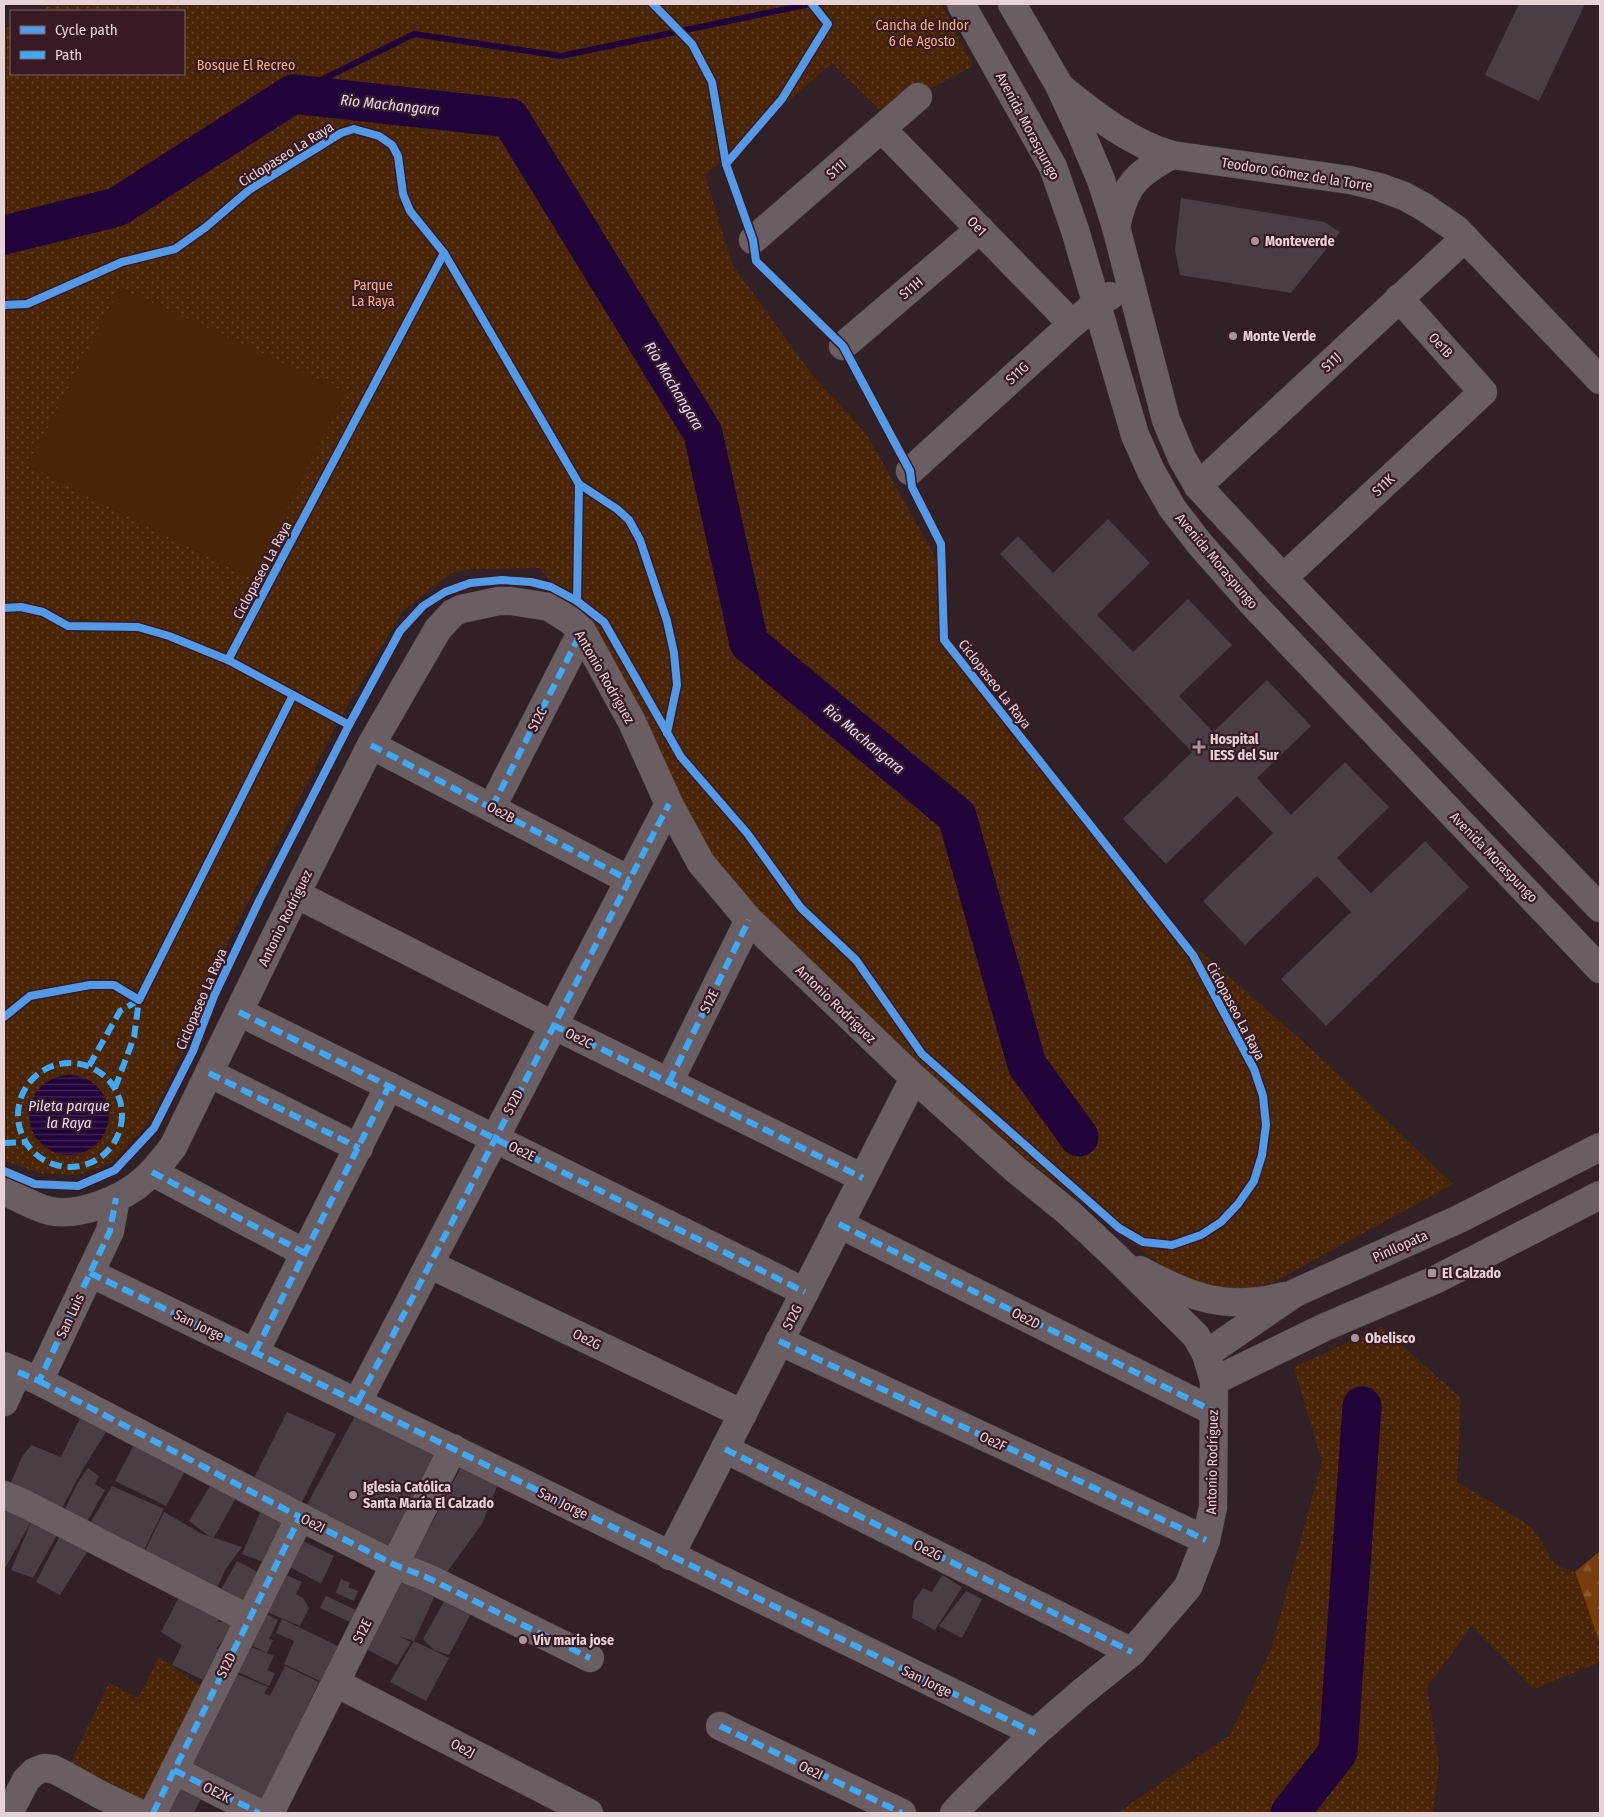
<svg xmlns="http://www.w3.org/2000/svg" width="1604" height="1817" viewBox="0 0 1604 1817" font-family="'Fira Sans Condensed',sans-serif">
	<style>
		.forest { fill: url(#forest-firs) }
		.park { fill: url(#park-dots) }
		.pitch { fill: #4a2508 }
		.water { fill: url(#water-rules) }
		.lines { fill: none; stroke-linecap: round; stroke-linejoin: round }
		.stream { stroke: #21033a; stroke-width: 6 }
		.river { stroke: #21033a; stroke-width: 39 }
		.building { fill: #4a3e44 }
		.minor-casing { stroke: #493b3f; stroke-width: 29 }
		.minor { stroke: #6b5e62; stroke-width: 28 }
		.quiet { stroke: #3fa9f5; stroke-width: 6; stroke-dasharray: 12 6; stroke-linecap: butt }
		.cycleway-casing { stroke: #371a24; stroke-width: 11 }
		.cycleway { stroke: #5399e6; stroke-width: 8 }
		.poi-dot { fill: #a79499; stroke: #371a24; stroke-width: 2 }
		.labels { text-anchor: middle; stroke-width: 4.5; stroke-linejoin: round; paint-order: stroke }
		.park-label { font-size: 14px; fill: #fbb07b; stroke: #371a24 }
		.street-label { font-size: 14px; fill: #e6d2d7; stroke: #371a24 }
		.poi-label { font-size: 14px; font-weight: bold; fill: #e6d2d7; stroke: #371a24; text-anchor: start }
		.water-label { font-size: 15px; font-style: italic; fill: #e5d7ff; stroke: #371a24 }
	</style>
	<defs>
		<pattern id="forest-firs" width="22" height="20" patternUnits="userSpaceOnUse" patternTransform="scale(1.25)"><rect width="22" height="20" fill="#773e09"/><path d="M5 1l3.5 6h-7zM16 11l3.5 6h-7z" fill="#8a592c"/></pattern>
		<pattern id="park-dots" width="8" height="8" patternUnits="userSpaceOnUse" patternTransform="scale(1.25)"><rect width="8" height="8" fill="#4a2508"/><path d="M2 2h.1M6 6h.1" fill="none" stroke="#64442b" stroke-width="1.8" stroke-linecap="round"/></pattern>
		<pattern id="water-rules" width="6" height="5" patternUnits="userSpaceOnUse" patternTransform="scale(1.25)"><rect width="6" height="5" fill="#21033a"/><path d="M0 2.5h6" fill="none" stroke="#412756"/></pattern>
	</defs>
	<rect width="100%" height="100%" fill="#312026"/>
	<polygon class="forest" points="1600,1551 1600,1644 1575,1572"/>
	<g class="park">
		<polygon points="52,4 941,4 973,66 924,92 880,110 832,63 705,175 732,264 813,376 866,433 936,558 944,640 1183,936 1320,1057 1453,1184 1274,1282 1221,1294 1170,1272 920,1075 752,917 672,795 597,632 539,568 473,569 451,573 402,612 333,731 207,984 192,1033 150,1122 112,1163 78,1175 43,1174 4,1161 4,28 11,27 11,74 184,74 184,11 40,11"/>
		<polygon points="1381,1327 1461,1398 1457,1482 1532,1527 1556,1565 1575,1572 1600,1644 1600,1662 1534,1689 1472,1626 1427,1687 1439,1765 1433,1813 1117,1813 1230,1735 1271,1649 1322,1462 1294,1367"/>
		<polygon points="159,1657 205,1689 144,1808 67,1770 109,1683 138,1698"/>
	</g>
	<polygon class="pitch" points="120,288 346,392 252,579 28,466"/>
	<circle class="water" cx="69" cy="1115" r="40"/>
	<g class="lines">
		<polyline class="stream" points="293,94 414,34 561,56 810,4"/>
		<g class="river">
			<polyline points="4,235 117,207 293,94 510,118 703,433 749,643 957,816 1027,1065 1079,1137"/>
			<polyline points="1290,1813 1338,1752 1362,1406"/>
		</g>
	</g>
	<g class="building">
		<polygon points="1519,4 1585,4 1539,101 1485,75"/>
		<polygon points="1181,198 1324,222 1340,232 1291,293 1180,275 1175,250"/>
		<polygon points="1108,519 1150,563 1097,615 1133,652 1188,599 1232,645 1179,696 1213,732 1267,680 1311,726 1257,778 1291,815 1345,762 1389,807 1337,858 1371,893 1425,841 1469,887 1326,1026 1281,979 1351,912 1317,876 1245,945 1203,901 1273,833 1237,796 1166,864 1123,819 1192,752 1000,554 1018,536 1053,573"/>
		<polygon points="360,1407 443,1448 393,1551 303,1512"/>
		<polygon points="84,1410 110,1426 84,1467 57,1517 7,1491 22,1457 31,1445 61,1457"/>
		<polygon points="287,1412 336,1434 301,1504 253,1480"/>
		<polygon points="138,1437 189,1464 166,1506 115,1481"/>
		<polygon points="461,1467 498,1484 482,1524 441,1580 407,1564 426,1525 430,1527"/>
		<polygon points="88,1468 99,1476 95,1484 105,1490 83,1529 61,1517 77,1484"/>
		<polygon points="216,1476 240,1491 213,1539 189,1521"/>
		<polygon points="112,1486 164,1509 139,1560 85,1532"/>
		<polygon points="4,1503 57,1535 33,1578 11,1570 32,1520 4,1570"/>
		<polygon points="264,1504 290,1518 266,1563 242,1554"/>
		<polygon points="164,1512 202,1534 242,1547 225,1570 213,1597 141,1559"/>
		<polygon points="61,1534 90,1547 60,1595 36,1582"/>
		<polygon points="294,1537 334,1556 321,1584 281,1562"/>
		<polygon points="237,1561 263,1575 245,1609 218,1595"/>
		<polygon points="277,1571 302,1582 296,1594 303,1598 309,1608 300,1626 258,1608"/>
		<polygon points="942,1575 962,1587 935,1630 912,1618 914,1601 923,1588 932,1592"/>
		<polygon points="402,1576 437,1591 414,1641 449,1658 426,1701 390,1682 414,1641 398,1636 411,1642 397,1665 362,1647"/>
		<polygon points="341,1579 350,1583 348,1587 358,1591 354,1601 336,1593"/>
		<polygon points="966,1591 982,1599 962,1638 939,1626"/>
		<polygon points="181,1593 225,1614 217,1622 235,1622 216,1649 223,1649 205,1681 172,1665 182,1645 161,1632"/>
		<polygon points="448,1594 475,1606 449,1655 434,1650 423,1639"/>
		<polygon points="326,1596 360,1612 354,1624 320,1608"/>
		<polygon points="258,1610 278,1620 269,1639 273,1640 267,1653 243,1641"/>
		<polygon points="282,1619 340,1647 322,1682 284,1664 294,1641 276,1633"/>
		<polygon points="241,1643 274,1656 267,1670 275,1673 269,1686 229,1668"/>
		<polygon points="285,1666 319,1682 304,1713 294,1746 261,1811 174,1770 225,1669 268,1687 264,1693 270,1696"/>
		<polygon points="173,1778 204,1792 194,1813 157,1813"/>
	</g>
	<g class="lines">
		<defs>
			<g id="minor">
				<polyline points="961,4 1053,167 1075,230 1135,435 1151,471 1172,508 1199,543 1252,603 1600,969"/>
				<polyline points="1012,4 1059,85 1079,128 1101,180 1116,227 1166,420 1182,458 1198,486 1283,578 1600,908"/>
				<path d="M 1064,90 C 1096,116 1132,144 1172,155 L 1350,180 L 1379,187 L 1404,196 L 1424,207 L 1456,229 L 1600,380"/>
				<polyline points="882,129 1072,324"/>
				<path d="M 1116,227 C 1125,186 1134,175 1172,155"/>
				<polyline points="753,240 918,97"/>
				<polyline points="843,346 980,229"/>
				<polyline points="910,471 1072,324 1096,304 1110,296"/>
				<polyline points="1198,486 1465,238"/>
				<polyline points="1283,578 1483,392 1399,298"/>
				<polyline points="371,745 629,880"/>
				<polyline points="492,807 582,631"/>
				<polyline points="296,894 553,1025 863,1178"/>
				<polyline points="239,1012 805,1292"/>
				<polyline points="209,1073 359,1148"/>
				<polyline points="669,1082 749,920"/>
				<polyline points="152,1172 305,1253"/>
				<path d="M 4,1191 C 17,1197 36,1208 50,1211 C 80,1217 123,1199 145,1179 C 156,1170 164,1158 173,1147 L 296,894 L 371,745 L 438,629 L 453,613 L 461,609 L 499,601 L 511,601 L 549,607 L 571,621 L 582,631 L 632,722 L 669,804 L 701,863 L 749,920 L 914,1078 L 1015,1169 L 1068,1212 L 1115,1256 L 1196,1336 L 1206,1354 L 1214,1381 L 1213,1507 L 1206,1540 L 1188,1587 L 1132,1652 L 1081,1693 L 1035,1733 L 966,1800 L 954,1813"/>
				<polyline points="839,1224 1213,1411"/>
				<polyline points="431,1265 743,1414"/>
				<path d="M 1140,1270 C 1191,1298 1226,1311 1284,1296"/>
				<path d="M 90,1273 C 406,1424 720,1581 1035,1733"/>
				<polyline points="779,1341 1206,1540"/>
				<polyline points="255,1352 389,1086"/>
				<polyline points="1206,1354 1295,1293 1459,1219 1600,1147"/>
				<polyline points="4,1366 39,1381 110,1231 116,1198"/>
				<polyline points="39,1381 300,1517 395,1565 426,1577 590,1658"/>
				<polyline points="1214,1381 1325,1327 1435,1280 1600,1195"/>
				<path d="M 358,1401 C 463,1203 565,1003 669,804"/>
				<polyline points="4,1402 18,1372"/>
				<polyline points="725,1449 1132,1652"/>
				<polyline points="4,1495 23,1503 249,1619"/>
				<polyline points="670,1556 914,1078"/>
				<polyline points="336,1683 589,1813"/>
				<polyline points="720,1726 902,1813"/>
				<polyline points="174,1770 259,1813"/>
				<polyline points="9,1813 26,1780 34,1772 44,1768 53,1769 63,1774 101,1795 139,1813"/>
				<polyline points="153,1813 300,1517"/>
				<polyline points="270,1813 453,1448"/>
			</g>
		</defs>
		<use href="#minor" class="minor-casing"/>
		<use href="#minor" class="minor"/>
		<g class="quiet">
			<polyline points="371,745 629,880"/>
			<polyline points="492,807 582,631"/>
			<polyline points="239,1012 805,1292"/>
			<polyline points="553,1025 863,1178"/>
			<circle cx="70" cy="1115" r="52"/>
			<polyline points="89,1066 120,1011 139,1000"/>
			<polyline points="209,1073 359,1148"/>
			<polyline points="669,1082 749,920"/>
			<polyline points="115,1088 134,1037 139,1000"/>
			<polyline points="4,1143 26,1142"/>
			<polyline points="152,1172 305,1253"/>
			<polyline points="839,1224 1213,1411"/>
			<path d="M 90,1273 C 406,1424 720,1581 1035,1733"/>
			<polyline points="779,1341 1206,1540"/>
			<polyline points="255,1352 389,1086"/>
			<polyline points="18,1372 39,1381 110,1231 116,1198"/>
			<polyline points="39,1381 300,1517 395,1565 426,1577 590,1658"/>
			<path d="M 358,1401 C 463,1203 565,1003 669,804"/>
			<polyline points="725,1449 1132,1652"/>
			<polyline points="720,1726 902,1813"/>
			<polyline points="174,1770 259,1813"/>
			<polyline points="153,1813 300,1517"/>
		</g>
		<defs>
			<g id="cycleway">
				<polyline points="653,4 692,44 712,82 726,164"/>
				<polyline points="4,305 27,304 122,262 175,249 206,227 249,190 341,133 354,129 379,136 392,145 398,156 403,194 410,211 444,253 579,484 577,601"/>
				<polyline points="579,484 617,509 629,520 640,540 667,621 674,653 677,685 667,733"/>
				<polyline points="4,608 21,607 43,612 68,626 138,627 169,636 228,660 349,725"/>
				<polyline points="228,660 444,253"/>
				<polyline points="4,1017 30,996 90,985 114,985 139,1000 293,695"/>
				<polyline points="4,1171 35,1184 78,1186 115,1170 154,1128 193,1051 214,996 260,899 349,725 400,631 423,606 445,592 470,583 502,580 531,582 551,587 577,601 604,622 681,757 747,833 801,908 856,960 922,1054 1119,1228 1143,1242 1172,1245 1201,1235 1221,1222 1238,1204 1254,1181 1262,1155 1266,1125 1263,1096 1254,1069 1193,955 944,640 941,544 912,487 910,471 843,346 756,261 753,240 726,164 782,99 828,24 812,4"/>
			</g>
		</defs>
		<use href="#cycleway" class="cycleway-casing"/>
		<use href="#cycleway" class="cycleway"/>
	</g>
	<g class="poi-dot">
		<circle cx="1255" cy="241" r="5"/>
		<circle cx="1233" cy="336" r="5"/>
		<path d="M1196.5 739.5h5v5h5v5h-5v5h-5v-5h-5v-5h5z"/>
		<rect x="1427" y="1268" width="10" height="10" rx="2.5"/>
		<circle cx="1355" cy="1338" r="5"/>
		<circle cx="353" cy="1495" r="5"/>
		<circle cx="523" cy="1640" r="5"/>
	</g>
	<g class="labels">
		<g class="park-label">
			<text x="922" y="30">Cancha de Indor<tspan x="922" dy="16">6 de Agosto</tspan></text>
			<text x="246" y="70">Bosque El Recreo</text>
			<text x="373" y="290">Parque<tspan x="373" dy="16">La Raya</tspan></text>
		</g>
		<g class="street-label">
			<text transform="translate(1028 126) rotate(62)" y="5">Avenida Moraspungo</text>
			<text transform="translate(286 154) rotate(-32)" y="5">Ciclopaseo La Raya</text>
			<text transform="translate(836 169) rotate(-41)" y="5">S11I</text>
			<text transform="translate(1297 174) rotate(9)" y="5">Teodoro Gómez de la Torre</text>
			<text transform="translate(977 226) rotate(46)" y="5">Oe1</text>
			<text transform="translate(911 288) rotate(-40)" y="5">S11H</text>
			<text transform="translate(1441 345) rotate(48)" y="5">Oe1B</text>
			<text transform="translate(1331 362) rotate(-43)" y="5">S11J</text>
			<text transform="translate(1017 373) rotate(-42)" y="5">S11G</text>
			<text transform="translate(1383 485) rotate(-43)" y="5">S11K</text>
			<text transform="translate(1217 561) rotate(50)" y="5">Avenida Moraspungo</text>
			<text transform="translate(262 570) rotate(-62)" y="5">Ciclopaseo La Raya</text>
			<text transform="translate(605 677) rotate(60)" y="5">Antonio Rodríguez</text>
			<text transform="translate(995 684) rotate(52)" y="5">Ciclopaseo La Raya</text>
			<text transform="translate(537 719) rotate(-63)" y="5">S12C</text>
			<text transform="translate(501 812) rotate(28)" y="5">Oe2B</text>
			<text transform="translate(1494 857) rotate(46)" y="5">Avenida Moraspungo</text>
			<text transform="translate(285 918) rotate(-64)" y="5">Antonio Rodríguez</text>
			<text transform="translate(201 999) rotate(-67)" y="5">Ciclopaseo La Raya</text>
			<text transform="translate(709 1001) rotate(-64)" y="5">S12E</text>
			<text transform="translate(836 1004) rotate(44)" y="5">Antonio Rodríguez</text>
			<text transform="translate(1236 1011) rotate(62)" y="5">Ciclopaseo La Raya</text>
			<text transform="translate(579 1038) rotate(26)" y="5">Oe2C</text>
			<text transform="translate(513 1102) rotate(-62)" y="5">S12D</text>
			<text transform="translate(522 1151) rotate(26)" y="5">Oe2E</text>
			<text transform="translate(1400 1246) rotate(-24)" y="5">Pinllopata</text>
			<text transform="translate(70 1316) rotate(-65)" y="5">San Luis</text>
			<text transform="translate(792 1317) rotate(-63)" y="5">S12G</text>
			<text transform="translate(1026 1318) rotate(27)" y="5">Oe2D</text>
			<text transform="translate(199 1325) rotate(26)" y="5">San Jorge</text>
			<text transform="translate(587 1339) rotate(26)" y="5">Oe2G</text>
			<text transform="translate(993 1441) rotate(25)" y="5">Oe2F</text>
			<text transform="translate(1212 1462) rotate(-89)" y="5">Antonio Rodríguez</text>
			<text transform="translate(563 1503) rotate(26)" y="5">San Jorge</text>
			<text transform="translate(313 1523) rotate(27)" y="5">Oe2I</text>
			<text transform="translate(928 1550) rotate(26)" y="5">Oe2G</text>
			<text transform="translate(362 1631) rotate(-63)" y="5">S12E</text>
			<text transform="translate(226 1665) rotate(-64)" y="5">S12D</text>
			<text transform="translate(927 1681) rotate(26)" y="5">San Jorge</text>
			<text transform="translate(463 1748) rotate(27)" y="5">Oe2J</text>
			<text transform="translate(811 1770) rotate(26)" y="5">Oe2I</text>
			<text transform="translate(217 1792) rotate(27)" y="5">OE2K</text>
		</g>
		<g class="poi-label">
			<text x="1265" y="246">Monteverde</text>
			<text x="1243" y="341">Monte Verde</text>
			<text x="1210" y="744">Hospital<tspan x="1210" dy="16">IESS del Sur</tspan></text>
			<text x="1442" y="1278">El Calzado</text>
			<text x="1365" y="1343">Obelisco</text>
			<text x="363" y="1492">Iglesia Católica<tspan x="363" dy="16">Santa María El Calzado</tspan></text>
			<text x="533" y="1645">Viv maria jose</text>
		</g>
		<g class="water-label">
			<text transform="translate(390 105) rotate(6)" y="5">Rio Machangara</text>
			<text transform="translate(674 386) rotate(59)" y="5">Rio Machangara</text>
			<text transform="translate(864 739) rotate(40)" y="5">Rio Machangara</text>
			<text x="69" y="1111">Pileta parque<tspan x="69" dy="17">la Raya</tspan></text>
		</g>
	</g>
	<rect width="1604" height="1817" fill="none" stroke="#e6d2d7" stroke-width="10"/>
	<rect x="10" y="10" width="175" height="65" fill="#371a24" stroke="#7d646c"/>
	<rect x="20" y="26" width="25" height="8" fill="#5399e6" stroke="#7d646c"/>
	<text x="55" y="35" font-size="15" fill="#e6d2d7">Cycle path</text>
	<rect x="20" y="51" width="25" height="8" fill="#3fa9f5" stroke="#7d646c"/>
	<text x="55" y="60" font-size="15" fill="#e6d2d7">Path</text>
</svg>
